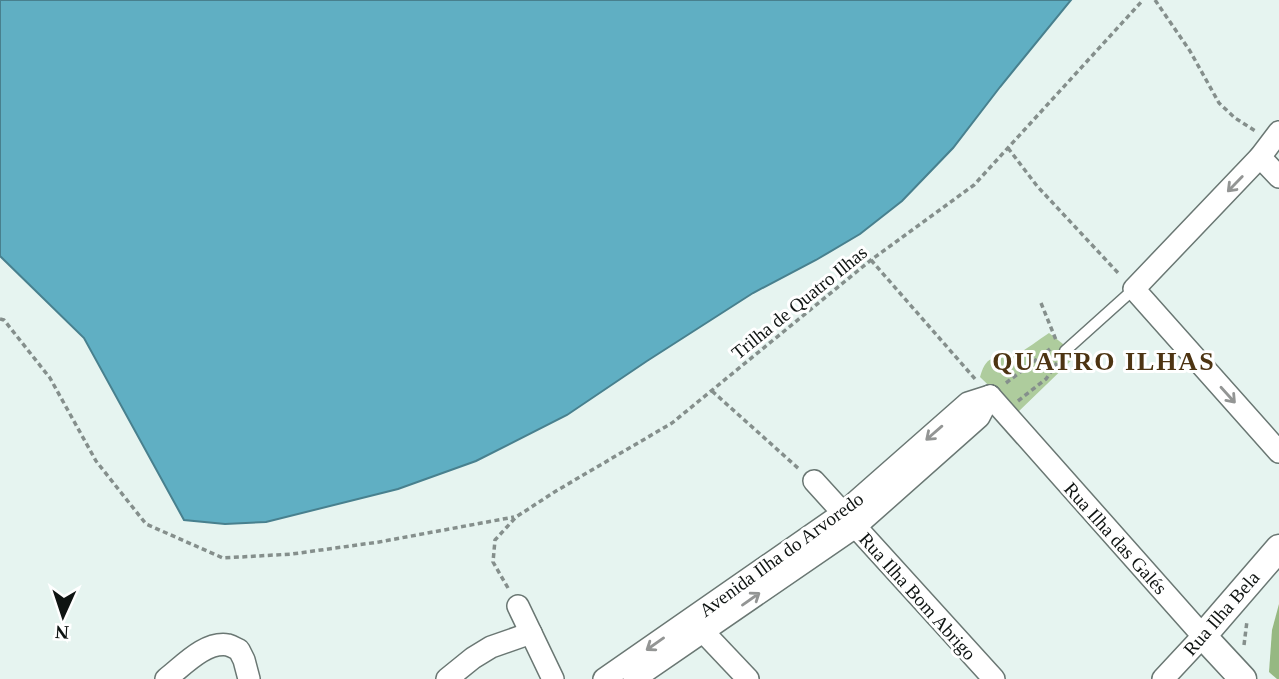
<svg xmlns="http://www.w3.org/2000/svg" width="1279" height="679" viewBox="0 0 1279 679" font-family="'Times New Roman',serif">
	<style>
		.green { fill: #aecc9d }
		.forest { fill: #96b882 }
		.water { fill: #60afc3; stroke: #48808e; stroke-width: 2 }
		.lines { fill: none; stroke-linecap: round; stroke-linejoin: round }
		.service-casing { stroke: #6a7773; stroke-width: 13 }
		.minor-casing { stroke: #6a7773; stroke-width: 24 }
		.tertiary-casing { stroke: #6a7773; stroke-width: 29 }
		.path { stroke: #858f8c; stroke-width: 3.5; stroke-dasharray: 5 3.5; stroke-linecap: butt }
		.service { stroke: #fff; stroke-width: 10 }
		.minor { stroke: #fff; stroke-width: 21 }
		.tertiary { stroke: #fff; stroke-width: 26 }
		.oneway { stroke: #939594 }
		.labels { text-anchor: middle; stroke-width: 6; stroke-linejoin: round; paint-order: stroke }
		.street-label { font-size: 19px; fill: #0f1412; stroke: #fff }
		.district-label { font-size: 26px; font-weight: bold; letter-spacing: 2px; fill: #4d3412; stroke: #fff }
	</style>
	<rect width="100%" height="100%" fill="#e6f4f0"/>
	<path class="green" d="M 1049,333 L 1077,355 L 1017,413 L 980,377 C 988,350 996,362 1015,355 C 1026,350 1038,340 1049,333 Z"/>
	<polygon class="forest" points="1279,604 1279,679 1277,679 1269,672 1272,630"/>
	<polygon class="water" points="0,0 1071,0 1000,87 953,148 902,201 860,234 816,260 753,293 647,361 567,415 476,461 398,489 266,522 225,524 184,520 84,338 0,256"/>
	<g class="lines">
		<defs>
			<polyline id="service" points="1065,351 1134,289"/>
			<g id="minor">
				<polyline points="1279,132 1260,157 1134,289 1279,452"/>
				<polyline points="1260,157 1279,177"/>
				<polyline points="990,396 1203,636 1163,679"/>
				<polyline points="814,481 994,679"/>
				<polyline points="518,606 553,679"/>
				<polyline points="694,622 748,679"/>
				<path d="M 166,679 C 183,666 205,641 228,645 C 232,646 235,648 239,650 L 244,660 L 249,679"/>
				<polyline points="447,679 473,658 491,647 531,633"/>
				<polyline points="604,679 843,513 968,403 990,396"/>
				<polyline points="634,679 855,527 979,417 990,396"/>
			</g>
			<polyline id="tertiary" points="1243,679 1203,636 1279,548"/>
		</defs>
		<use href="#service" class="service-casing"/>
		<use href="#minor" class="minor-casing"/>
		<use href="#tertiary" class="tertiary-casing"/>
		<g class="path">
			<polyline points="1155,0 1190,51 1219,103 1235,118 1257,132"/>
			<polyline points="1008,148 1037,186 1120,275"/>
			<polyline points="871,260 976,380"/>
			<polyline points="1041,303 1056,340"/>
			<polyline points="0,319 4,320 50,378 96,461 146,524 223,558 292,554 379,542 514,517"/>
			<polyline points="1006,383 1050,349"/>
			<polyline points="712,391 799,469"/>
			<polyline points="1018,401 1046,379 1057,363"/>
			<polyline points="508,588 493,562 495,540 516,517 556,491 672,423 871,260 974,185 1143,0"/>
			<polyline points="1244,645 1247,621"/>
		</g>
		<use href="#service" class="service"/>
		<use href="#minor" class="minor"/>
		<use href="#tertiary" class="tertiary"/>
	</g>
	<defs><path id="oneway-shaft" d="M-6 0H5M1.5-3L5.5 0L1.5 3" fill="none" stroke-width="1.6" stroke-linecap="round" stroke-linejoin="round" transform="scale(1.75)"/></defs>
	<g class="oneway">
		<use href="#oneway-shaft" transform="translate(1235 184) rotate(134)"/>
		<use href="#oneway-shaft" transform="translate(1228 395) rotate(48)"/>
		<use href="#oneway-shaft" transform="translate(934 433) rotate(139)"/>
		<use href="#oneway-shaft" transform="translate(751 599) rotate(-35)"/>
		<use href="#oneway-shaft" transform="translate(655 644) rotate(145)"/>
	</g>
	<g class="labels">
		<g class="street-label">
			<text transform="translate(799 302) rotate(-39)" y="7">Trilha de Quatro Ilhas</text>
			<text transform="translate(1116 538) rotate(48)" y="7">Rua Ilha das Galés</text>
			<text transform="translate(781 554) rotate(-36)" y="7">Avenida Ilha do Arvoredo</text>
			<text transform="translate(918 596) rotate(48)" y="7">Rua Ilha Bom Abrigo</text>
			<text transform="translate(1221 613) rotate(-49)" y="7">Rua Ilha Bela</text>
		</g>
		<g class="district-label">
			<text x="1104" y="370">QUATRO ILHAS</text>
		</g>
	</g>
	<g transform="translate(63 616) rotate(183)" stroke="#ffffff" stroke-width="5" paint-order="stroke">
	<path d="M0-5L12 26L0 18L-12 26Z" fill="#0f1412"/>
	<text y="-10" font-size="19" font-weight="bold" text-anchor="middle" fill="#0f1412">N</text>
	</g>
</svg>
